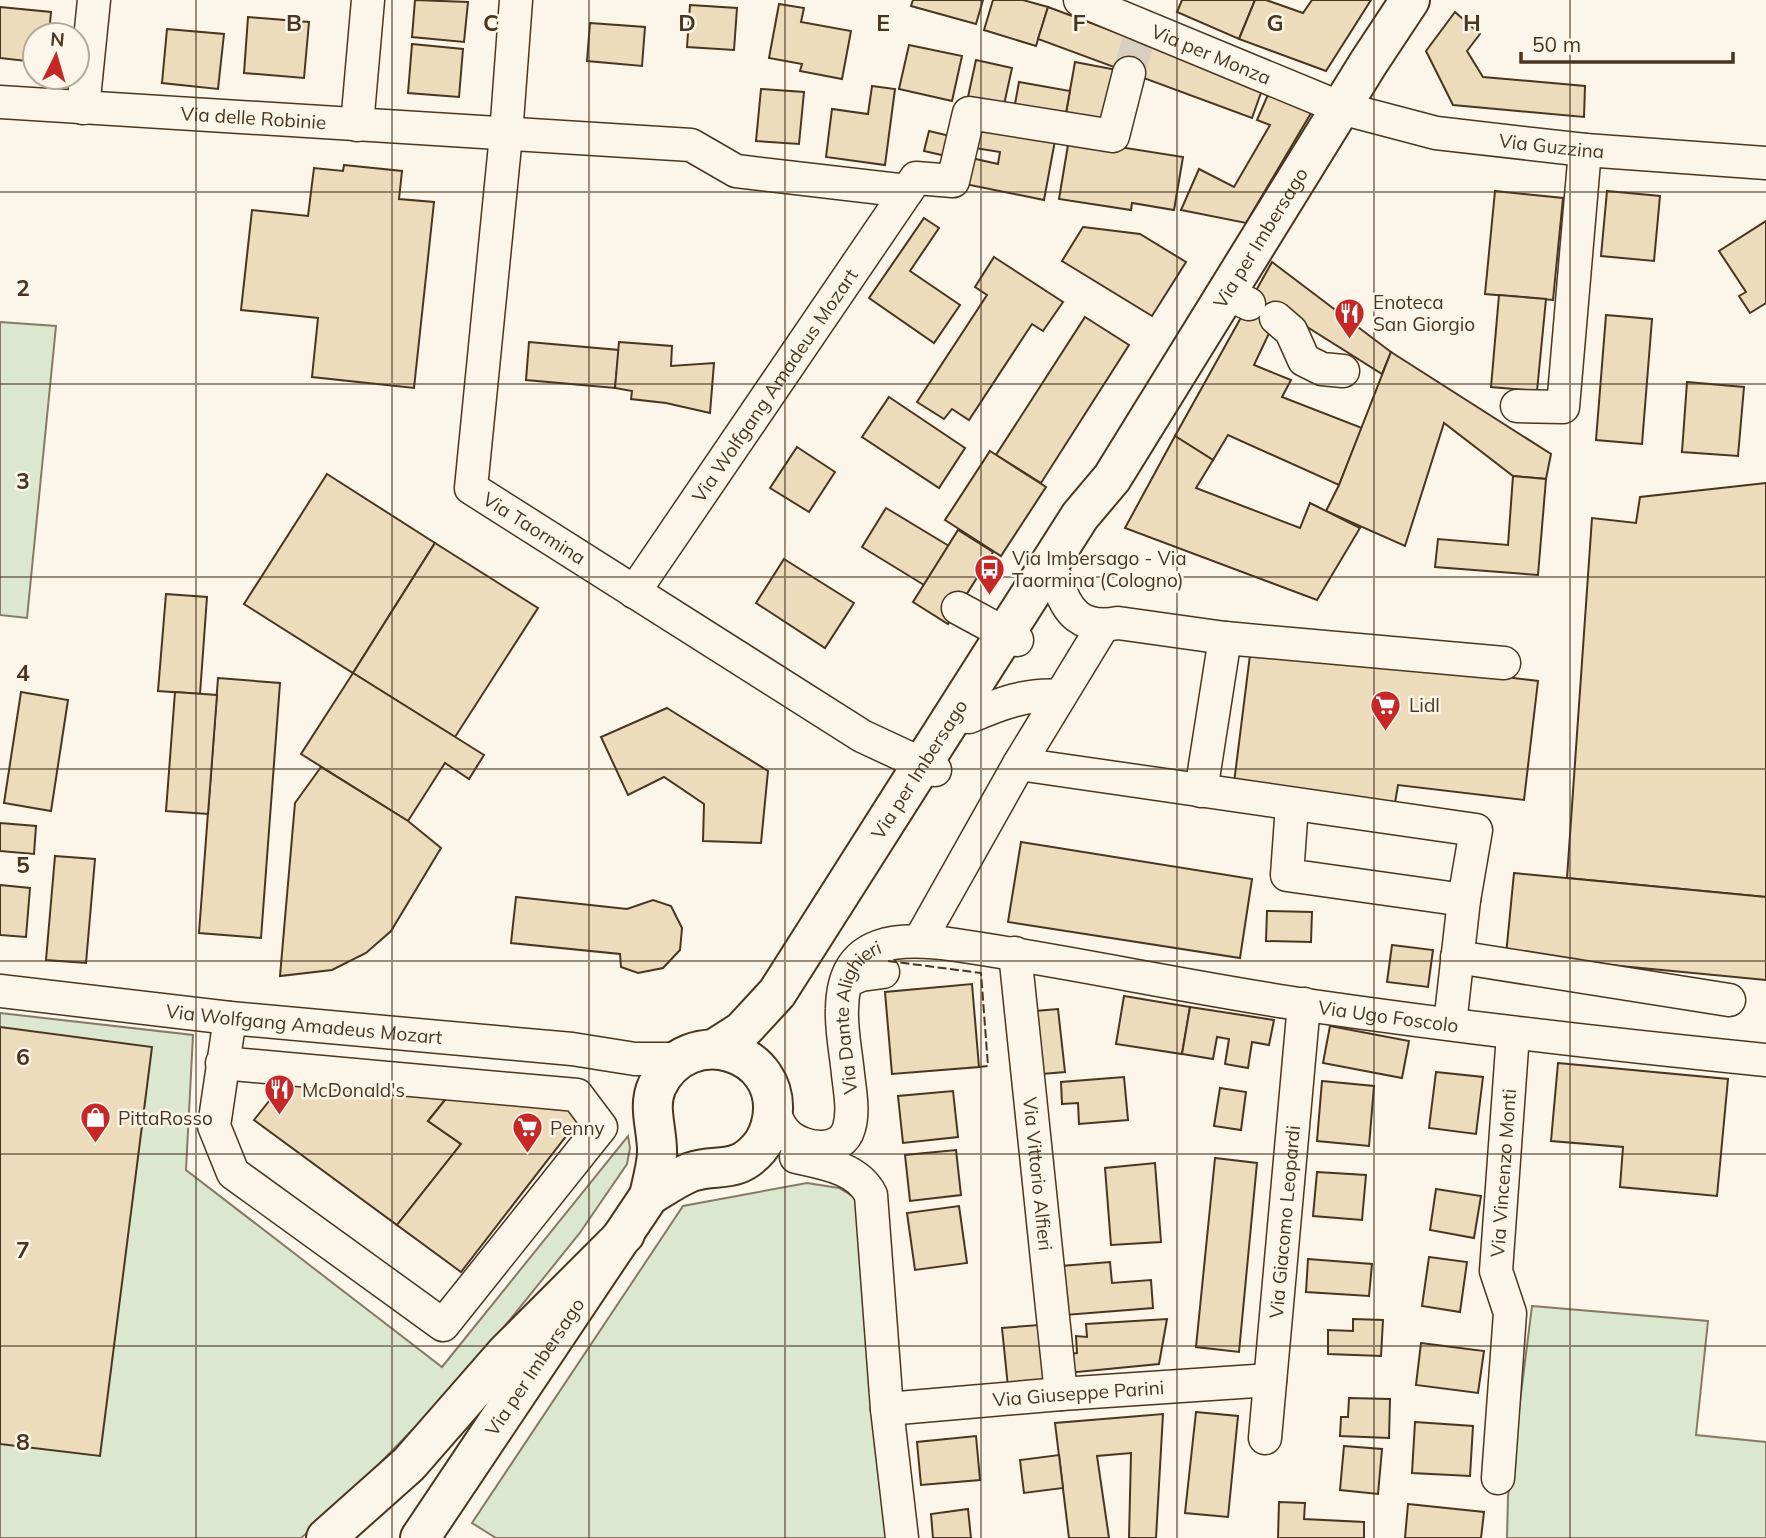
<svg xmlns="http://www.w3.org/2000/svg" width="1766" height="1538" viewBox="0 0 1766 1538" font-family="Mulish,sans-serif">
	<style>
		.green { fill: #dce7d0; stroke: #887966; stroke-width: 2 }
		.building { fill: #ecdcbc; stroke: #4a3520; stroke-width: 2 }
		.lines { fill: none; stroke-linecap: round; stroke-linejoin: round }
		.minor-tunnel { stroke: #d8cfc1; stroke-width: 32; stroke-dasharray: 32 16; stroke-linecap: butt }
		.minor-casing { stroke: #4a3520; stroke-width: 35 }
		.major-casing { stroke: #4a3520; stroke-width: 42 }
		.highway-casing { stroke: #4a3520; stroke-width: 42 }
		.minor { stroke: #fbf6e9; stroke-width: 32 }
		.major { stroke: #fbf6e9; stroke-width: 38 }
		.highway { stroke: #fbf6e9; stroke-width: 38 }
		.fence { stroke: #4a3520; stroke-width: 2; stroke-dasharray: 9 3.5; stroke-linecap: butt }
		.grid { fill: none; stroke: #4a3520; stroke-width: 2; stroke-opacity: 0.55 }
		.labels { text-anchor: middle; stroke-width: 5; stroke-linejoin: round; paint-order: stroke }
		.street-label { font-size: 19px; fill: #4a3520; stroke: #fbf6e9 }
		.poi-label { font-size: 19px; fill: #4a3520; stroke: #fbf6e9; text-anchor: start }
		.grid-label { font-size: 23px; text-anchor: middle; font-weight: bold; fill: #4a3520; stroke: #fbf6e9; stroke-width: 5; stroke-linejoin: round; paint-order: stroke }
	</style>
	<rect width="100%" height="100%" fill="#fbf6e9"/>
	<g class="green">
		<polygon points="0,322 56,326 27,618 0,615"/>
		<polygon points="0,1013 193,1035 186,1170 442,1367 628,1136 630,1148 627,1164 579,1234 463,1378 334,1510 301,1538 0,1538"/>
		<polygon points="807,1183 839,1188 859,1200 893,1538 496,1538 472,1523 683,1206"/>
		<polygon points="1532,1306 1708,1321 1696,1435 1766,1442 1766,1538 1507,1538 1508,1496"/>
	</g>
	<g class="building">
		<polygon points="415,0 468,2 464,42 412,37"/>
		<polygon points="913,0 983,0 976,24 911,6"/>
		<polygon points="993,0 1023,0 1048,7 1036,46 984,30"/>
		<polygon points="1182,0 1255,0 1239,39 1177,12"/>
		<polygon points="1255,0 1266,0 1303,13 1312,0 1371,0 1326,71 1239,39"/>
		<polygon points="779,4 804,8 801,22 851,31 842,79 800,71 802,64 769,58"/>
		<polygon points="690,5 737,8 734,50 687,47"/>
		<polygon points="0,7 51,12 49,35 35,35 35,62 0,58"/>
		<polygon points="1048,7 1263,87 1252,118 1038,39"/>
		<polygon points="1455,12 1480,34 1467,51 1483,77 1585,86 1584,117 1453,105 1426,51"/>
		<polygon points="248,17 309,22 304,78 244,73"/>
		<polygon points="590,23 645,27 642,66 587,61"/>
		<polygon points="167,29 224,34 218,89 162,83"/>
		<polygon points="412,44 463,49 459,97 408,93"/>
		<polygon points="909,45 962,56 952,101 899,89"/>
		<polygon points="976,60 1012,68 1002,114 966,106"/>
		<polygon points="1075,62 1117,70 1106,132 1064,124"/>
		<polygon points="1019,82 1070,91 1064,124 1013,115"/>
		<polygon points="872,86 895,89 885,165 826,157 832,109 868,114"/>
		<polygon points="761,89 804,92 799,144 756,141"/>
		<polygon points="1270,90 1314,108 1246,223 1181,210 1199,169 1234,187 1270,125 1257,120"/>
		<polygon points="980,121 1056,135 1044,200 965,184 971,158 998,164 1000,152 975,148"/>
		<polygon points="929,131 950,136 946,156 924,151"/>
		<polygon points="1069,139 1183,157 1174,210 1132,203 1131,210 1059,199"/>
		<polygon points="344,165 402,171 399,199 434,202 414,388 312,377 318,318 241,310 252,210 308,216 314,168 343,171"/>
		<polygon points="1495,191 1563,198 1553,300 1485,294"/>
		<polygon points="1607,191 1660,196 1654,261 1601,256"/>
		<polygon points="924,218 939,228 910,271 960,305 934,343 869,298"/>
		<polygon points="1766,221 1766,303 1750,313 1739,296 1746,292 1719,251"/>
		<polygon points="1083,227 1140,234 1186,262 1152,316 1062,261"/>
		<polygon points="994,257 1063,302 1043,331 1032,324 969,420 952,409 944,419 917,402 987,295 975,287"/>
		<polygon points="1272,262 1391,352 1382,374 1280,310 1254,365 1291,380 1282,397 1362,428 1339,485 1228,435 1213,460 1175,436"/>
		<polygon points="1499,295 1546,299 1537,391 1491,387"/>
		<polygon points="1606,315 1652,319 1642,444 1596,440"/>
		<polygon points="1085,317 1129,345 1041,483 996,455"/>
		<polygon points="529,342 619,350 615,388 526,380"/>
		<polygon points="619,342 672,346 671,366 714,363 710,413 666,403 631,399 632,391 615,388"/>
		<polygon points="1391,352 1551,454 1546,479 1513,476 1444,423 1405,546 1326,511 1339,485"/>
		<polygon points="1687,382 1744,387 1738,456 1682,452"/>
		<polygon points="889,397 965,448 939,488 862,437"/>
		<polygon points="1175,436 1213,460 1196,488 1300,528 1310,503 1360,528 1317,600 1125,528"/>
		<polygon points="797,447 835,472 809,512 770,488"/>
		<polygon points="990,451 1046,487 1001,556 945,520"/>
		<polygon points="327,474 435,543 353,673 244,604"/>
		<polygon points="1513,476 1546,479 1538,575 1435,567 1438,539 1508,545"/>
		<polygon points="1766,483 1766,897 1567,878 1592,518 1636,523 1640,497"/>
		<polygon points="886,508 949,546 924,585 862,547"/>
		<polygon points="958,530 993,552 948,624 913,602"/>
		<polygon points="435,543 538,608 455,737 353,673"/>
		<polygon points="784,559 854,603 825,648 756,603"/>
		<polygon points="166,594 207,597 200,694 158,691"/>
		<polygon points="1251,647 1538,681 1524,800 1398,785 1395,803 1234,783"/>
		<polygon points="353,673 484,755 469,779 445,763 408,821 301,754"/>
		<polygon points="218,678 280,683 261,938 199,933"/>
		<polygon points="21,692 68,700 51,811 4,803"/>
		<polygon points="175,692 217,695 208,814 166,811"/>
		<polygon points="667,708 768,771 761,843 703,841 704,804 664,777 628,795 601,737"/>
		<polygon points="321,767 408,821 441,848 391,931 366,953 332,970 280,976 295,803"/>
		<polygon points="0,823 36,826 34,854 0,851"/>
		<polygon points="1021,842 1252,879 1240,958 1008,922"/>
		<polygon points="55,856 95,859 86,963 46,960"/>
		<polygon points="1514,873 1766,897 1766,980 1506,955"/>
		<polygon points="0,885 30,888 26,937 0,935"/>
		<polygon points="516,897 627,909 653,900 671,906 682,928 680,950 663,968 638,973 621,967 620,954 511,943"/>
		<polygon points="1267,911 1312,912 1311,942 1266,941"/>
		<polygon points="1392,945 1433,950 1428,987 1387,982"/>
		<polygon points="972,984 979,1067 892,1074 885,992"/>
		<polygon points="1124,996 1190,1007 1182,1054 1116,1044"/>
		<polygon points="1190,1007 1274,1020 1269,1045 1252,1042 1248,1068 1225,1064 1229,1039 1217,1037 1213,1059 1182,1054"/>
		<polygon points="1058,1009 1065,1072 1042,1074 1035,1011"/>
		<polygon points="1330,1026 1409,1041 1402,1078 1323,1063"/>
		<polygon points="0,1027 152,1047 100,1456 0,1444"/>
		<polygon points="1558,1063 1728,1079 1717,1196 1620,1187 1623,1147 1551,1141"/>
		<polygon points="1436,1072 1483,1077 1476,1134 1429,1128"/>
		<polygon points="289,1076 453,1090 428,1121 461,1144 397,1225 254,1120"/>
		<polygon points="1124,1077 1128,1120 1079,1124 1078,1103 1062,1104 1061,1082"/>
		<polygon points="1322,1081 1374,1086 1369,1146 1317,1141"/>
		<polygon points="1220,1088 1246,1092 1241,1130 1214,1126"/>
		<polygon points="453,1090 584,1113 461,1272 397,1225 461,1144 428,1121"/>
		<polygon points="953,1091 958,1137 903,1143 898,1096"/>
		<polygon points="956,1150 961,1195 910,1201 905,1155"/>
		<polygon points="1215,1158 1257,1163 1239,1352 1196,1347"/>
		<polygon points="1155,1163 1161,1242 1111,1245 1105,1168"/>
		<polygon points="1317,1172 1366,1175 1362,1220 1313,1216"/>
		<polygon points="1436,1189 1481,1196 1474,1238 1430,1230"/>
		<polygon points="959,1206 967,1263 915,1270 907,1213"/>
		<polygon points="1429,1257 1467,1262 1460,1312 1422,1306"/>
		<polygon points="1308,1259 1372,1264 1369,1296 1306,1292"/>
		<polygon points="1110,1262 1112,1283 1151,1280 1153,1308 1065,1315 1061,1266"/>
		<polygon points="1167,1319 1159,1364 1067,1373 1066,1354 1077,1353 1076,1336 1087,1337 1086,1324"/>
		<polygon points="1353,1319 1383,1320 1381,1356 1328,1354 1328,1330 1353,1331"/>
		<polygon points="1039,1325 1045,1383 1008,1387 1002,1328"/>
		<polygon points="1421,1343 1484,1351 1478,1393 1416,1385"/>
		<polygon points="1349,1398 1390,1399 1389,1438 1340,1436 1341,1417 1348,1417"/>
		<polygon points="1196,1412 1238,1416 1228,1517 1185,1513"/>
		<polygon points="1163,1414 1156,1538 1129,1538 1131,1453 1097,1456 1109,1538 1069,1538 1055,1423"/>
		<polygon points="1415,1422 1473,1426 1470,1476 1412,1473"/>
		<polygon points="976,1436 980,1480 921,1485 917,1442"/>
		<polygon points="1344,1446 1382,1449 1378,1494 1340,1490"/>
		<polygon points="1059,1455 1063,1488 1024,1493 1020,1460"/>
		<polygon points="1279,1502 1305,1503 1304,1519 1364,1522 1364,1538 1278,1538"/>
		<polygon points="1408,1504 1484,1512 1481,1538 1405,1538"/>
		<polygon points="968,1509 971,1538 933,1538 931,1514"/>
	</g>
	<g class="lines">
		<polyline class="minor-tunnel" points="1129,73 1138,41"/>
		<defs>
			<g id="minor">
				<path id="s1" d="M 516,0 L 506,135 L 471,488 L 862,736 L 935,770"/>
				<path id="s2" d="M 1080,0 L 1341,108 L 1436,133 L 1585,150 L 1766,163"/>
				<path id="s3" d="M 0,102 L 691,145 L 736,171 L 907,191"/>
				<polyline points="83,108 94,0"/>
				<polyline points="357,125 368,0"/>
				<polyline points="1226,293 1249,304"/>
				<polyline points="1276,318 1291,331 1304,360 1322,369 1343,371"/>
				<polyline points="1517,406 1563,407 1585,150"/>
				<path d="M 1057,580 C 1066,612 1081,630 1118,623 L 1225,638 L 1504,663"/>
				<path id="s4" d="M 634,592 L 916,178 L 953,181 L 969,113 L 1113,136 L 1129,73"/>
				<polyline points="958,608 1017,640"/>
				<path d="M 969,717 C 999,704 1027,693 1060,696"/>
				<polyline points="1019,764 1476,830 1464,900 1450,1024"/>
				<polyline points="1201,791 1225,638"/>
				<polyline points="1292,805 1287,875 1464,900"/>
				<polyline points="920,940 1019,764 1103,626"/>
				<path id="s5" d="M 1015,953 L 1061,1394"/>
				<polyline points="1457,957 1729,1000"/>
				<polyline points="847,981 861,975 883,972"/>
				<path id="s6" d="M 0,991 L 230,1018 L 572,1049 L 635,1059 L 678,1059"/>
				<polyline points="222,1063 577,1095 601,1127 443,1325 233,1173 214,1126 230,1018"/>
				<path id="s7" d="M 774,1111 C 777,1121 781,1129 789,1136 C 806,1150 842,1154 849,1128 C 854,1111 850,1092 848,1074 C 846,1053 841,1030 842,1009 C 843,936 901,937 956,945 C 1073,962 1189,988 1306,1005 C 1459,1027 1612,1045 1766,1060"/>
				<path d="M 796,1157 C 823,1163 858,1168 871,1195 L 887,1409 L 902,1538"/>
				<path id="s8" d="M 887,1409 L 1061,1394 L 1270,1380"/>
				<path id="s9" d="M 1265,1438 L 1304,1004"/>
				<path id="s10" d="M 1498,1478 L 1510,1313 L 1496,1271 L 1513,1034"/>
			</g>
			<g id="major">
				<path id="s11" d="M 714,1049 L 742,1031 L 777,993 L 1080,516 L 1112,478 L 1369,62 L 1410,0"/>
				<path id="s12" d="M 420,1538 L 649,1196 C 652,1182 656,1168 657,1154 C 658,1131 647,1107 657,1086 C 687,1021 784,1050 772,1119 C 770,1130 766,1140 759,1148 C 736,1175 717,1163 691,1172 C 676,1178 662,1188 649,1196"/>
			</g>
			<polyline id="highway" points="326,1538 409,1464 506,1353 625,1234"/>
		</defs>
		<use href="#minor" class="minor-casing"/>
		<use href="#major" class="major-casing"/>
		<use href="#highway" class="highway-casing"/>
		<use href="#minor" class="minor"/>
		<use href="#major" class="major"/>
		<use href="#highway" class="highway"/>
		<polyline class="fence" points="888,961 981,973 988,1066 979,1067"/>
	</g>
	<path class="grid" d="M 196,0 L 196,1538M 392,0 L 392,1538M 589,0 L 589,1538M 785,0 L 785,1538M 981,0 L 981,1538M 1177,0 L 1177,1538M 1374,0 L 1374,1538M 1570,0 L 1570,1538M 0,192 L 1766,192M 0,384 L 1766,384M 0,577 L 1766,577M 0,769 L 1766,769M 0,961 L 1766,961M 0,1154 L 1766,1154M 0,1346 L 1766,1346"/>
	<defs>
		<symbol id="restaurant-pin" viewBox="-11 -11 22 30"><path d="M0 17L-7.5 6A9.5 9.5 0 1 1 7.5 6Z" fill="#c62828" stroke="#fbf6e9"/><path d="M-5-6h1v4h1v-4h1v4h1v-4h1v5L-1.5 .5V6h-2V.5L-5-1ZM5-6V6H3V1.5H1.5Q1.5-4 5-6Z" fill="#fff"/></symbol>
		<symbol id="bus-pin" viewBox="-11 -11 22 30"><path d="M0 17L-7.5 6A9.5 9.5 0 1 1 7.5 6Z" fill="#c62828" stroke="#fbf6e9"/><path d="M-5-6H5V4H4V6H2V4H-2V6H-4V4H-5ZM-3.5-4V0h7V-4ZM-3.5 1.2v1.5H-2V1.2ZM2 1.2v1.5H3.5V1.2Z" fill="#fff"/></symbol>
		<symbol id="supermarket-pin" viewBox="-11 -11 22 30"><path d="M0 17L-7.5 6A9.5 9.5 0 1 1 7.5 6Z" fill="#c62828" stroke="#fbf6e9"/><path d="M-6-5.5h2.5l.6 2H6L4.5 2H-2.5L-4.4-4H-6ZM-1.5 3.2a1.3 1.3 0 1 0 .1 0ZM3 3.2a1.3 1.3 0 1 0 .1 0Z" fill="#fff"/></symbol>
		<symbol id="shop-pin" viewBox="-11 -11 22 30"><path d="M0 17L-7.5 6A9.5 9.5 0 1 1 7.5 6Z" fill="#c62828" stroke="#fbf6e9"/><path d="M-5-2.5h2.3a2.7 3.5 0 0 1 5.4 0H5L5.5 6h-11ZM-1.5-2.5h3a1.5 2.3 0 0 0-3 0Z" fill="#fff"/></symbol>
	</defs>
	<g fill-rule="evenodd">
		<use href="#restaurant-pin" x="1332" y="296" width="35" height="47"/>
		<use href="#bus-pin" x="972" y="552" width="35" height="47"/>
		<use href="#supermarket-pin" x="1368" y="688" width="35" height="47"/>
		<use href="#restaurant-pin" x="262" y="1072" width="35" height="47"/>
		<use href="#shop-pin" x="78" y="1100" width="35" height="47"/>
		<use href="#supermarket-pin" x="510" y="1110" width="35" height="47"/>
	</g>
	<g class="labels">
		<g class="street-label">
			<text dy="7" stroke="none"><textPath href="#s2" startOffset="142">Via per Monza</textPath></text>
			<text dy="7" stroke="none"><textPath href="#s3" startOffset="254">Via delle Robinie</textPath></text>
			<text dy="7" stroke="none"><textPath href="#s2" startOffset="497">Via Guzzina</textPath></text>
			<text dy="7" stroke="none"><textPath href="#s11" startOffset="982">Via per Imbersago</textPath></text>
			<text dy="7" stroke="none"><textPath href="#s4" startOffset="250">Via Wolfgang Amadeus Mozart</textPath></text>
			<text dy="7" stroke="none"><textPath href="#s1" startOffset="565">Via Taormina</textPath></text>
			<text dy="7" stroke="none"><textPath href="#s11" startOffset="350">Via per Imbersago</textPath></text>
			<text dy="7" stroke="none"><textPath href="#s7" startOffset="814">Via Ugo Foscolo</textPath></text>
			<text dy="7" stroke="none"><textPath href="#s7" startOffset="217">Via Dante Alighieri</textPath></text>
			<text dy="7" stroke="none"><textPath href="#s6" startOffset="306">Via Wolfgang Amadeus Mozart</textPath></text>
			<text dy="7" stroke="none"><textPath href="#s5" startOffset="222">Via Vittorio Alfieri</textPath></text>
			<text dy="7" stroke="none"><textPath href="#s10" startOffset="308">Via Vincenzo Monti</textPath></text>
			<text dy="7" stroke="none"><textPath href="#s9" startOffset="217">Via Giacomo Leopardi</textPath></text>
			<text dy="7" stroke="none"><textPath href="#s12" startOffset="206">Via per Imbersago</textPath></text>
			<text dy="7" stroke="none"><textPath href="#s8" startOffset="192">Via Giuseppe Parini</textPath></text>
		</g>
		<g class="poi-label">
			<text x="1373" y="309">Enoteca<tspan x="1373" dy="22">San Giorgio</tspan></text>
			<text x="1012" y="565">Via Imbersago - Via<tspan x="1012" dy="22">Taormina (Cologno)</tspan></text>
			<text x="1409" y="712">Lidl</text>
			<text x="302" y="1097">McDonald's</text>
			<text x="118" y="1125">PittaRosso</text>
			<text x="550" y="1135">Penny</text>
		</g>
	</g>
	<g class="grid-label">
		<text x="294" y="31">B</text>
		<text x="491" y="31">C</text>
		<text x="687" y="31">D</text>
		<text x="883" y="31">E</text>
		<text x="1079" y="31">F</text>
		<text x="1275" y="31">G</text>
		<text x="1472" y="31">H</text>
		<text x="23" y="296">2</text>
		<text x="23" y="489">3</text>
		<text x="23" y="681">4</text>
		<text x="23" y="873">5</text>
		<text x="23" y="1065">6</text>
		<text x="23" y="1258">7</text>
		<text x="23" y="1450">8</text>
	</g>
	<g transform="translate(56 56) rotate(5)"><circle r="33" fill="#fbf6e9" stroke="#b4a999" stroke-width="2"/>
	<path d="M0-5L12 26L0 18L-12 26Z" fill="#c62828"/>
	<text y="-10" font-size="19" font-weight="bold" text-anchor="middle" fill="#4a3520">N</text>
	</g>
	<path d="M1521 52v10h212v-10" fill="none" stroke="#4a3520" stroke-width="3.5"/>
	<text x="1532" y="52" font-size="21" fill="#4a3520" stroke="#fbf6e9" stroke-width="5" paint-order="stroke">50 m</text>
</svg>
